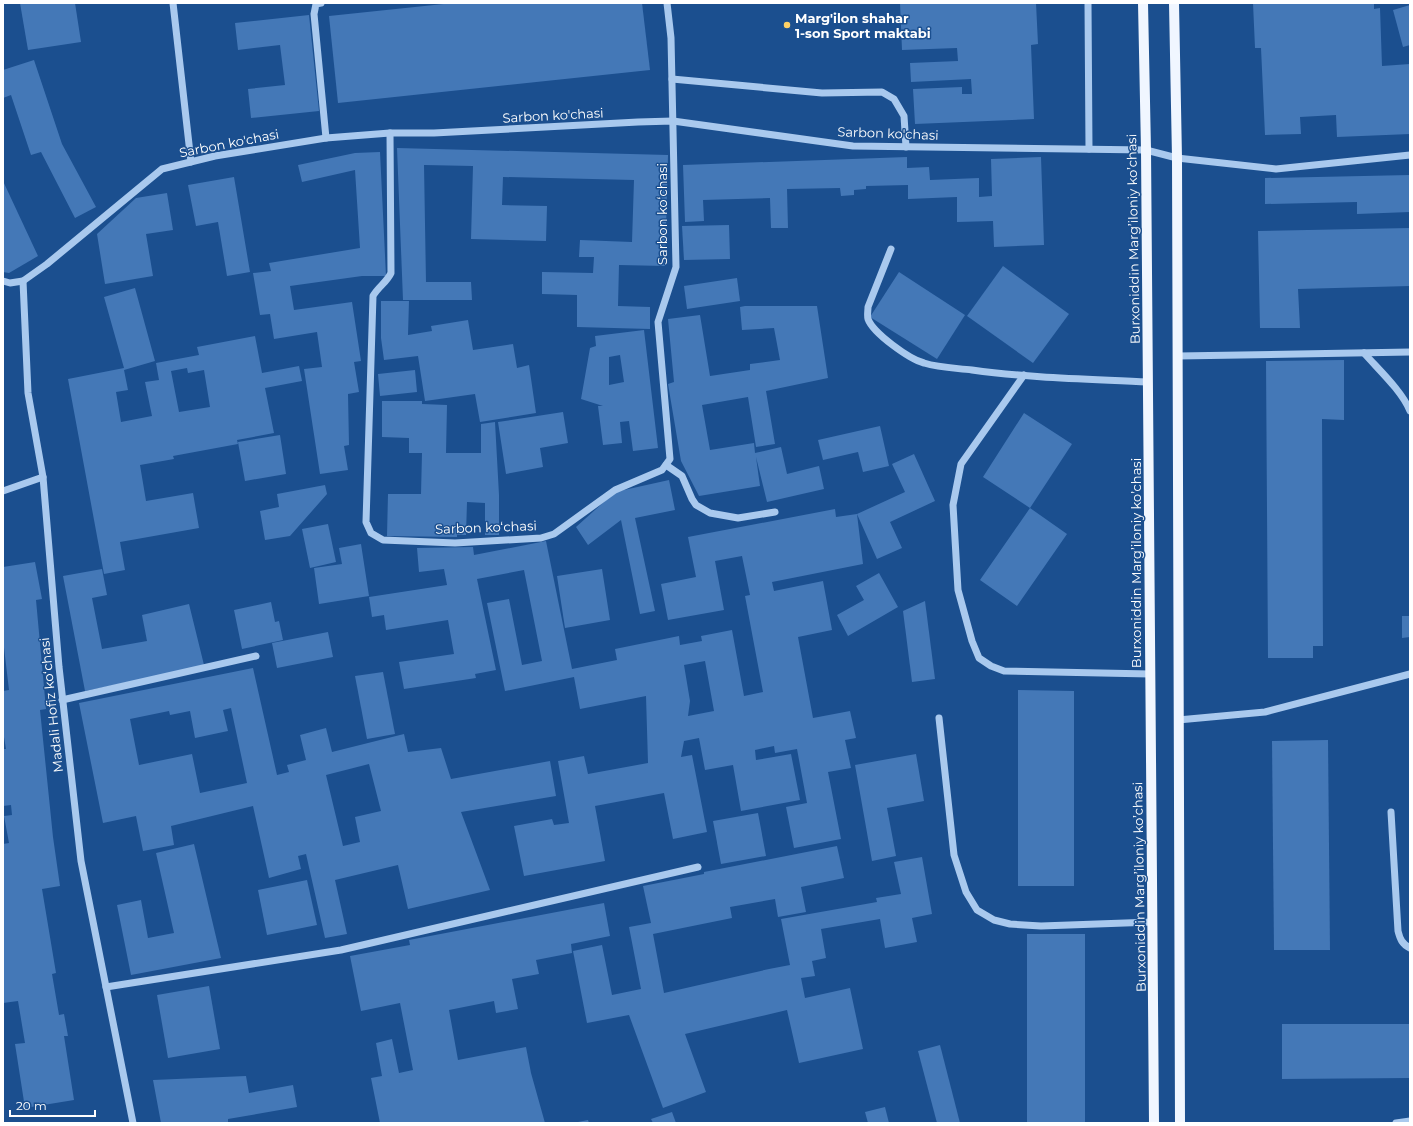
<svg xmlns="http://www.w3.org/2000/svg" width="1413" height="1126" viewBox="0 0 1413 1126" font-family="Montserrat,sans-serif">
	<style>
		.building { fill: #4478b7; fill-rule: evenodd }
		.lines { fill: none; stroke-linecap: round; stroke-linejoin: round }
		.minor { stroke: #a9c9ee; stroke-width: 7 }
		.major { stroke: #f0f6ff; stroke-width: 10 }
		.poi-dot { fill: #ffd166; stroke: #1b4f8f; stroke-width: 1.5 }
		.labels { text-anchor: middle; stroke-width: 3; stroke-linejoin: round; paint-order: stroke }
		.poi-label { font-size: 13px; font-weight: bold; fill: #fff; stroke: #1b4f8f; text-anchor: start }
		.street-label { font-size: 13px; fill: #fff; stroke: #1b4f8f }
	</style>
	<rect width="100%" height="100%" fill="#1b4f8f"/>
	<g class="building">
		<polygon points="20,3 75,3 81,42 28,50"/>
		<polygon points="453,3 642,3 650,70 338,103 329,16"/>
		<polygon points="900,3 1036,3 1038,44 1031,45 1034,119 915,124 913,89 962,87 962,94 972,94 971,79 911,82 910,63 958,61 957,48 902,50"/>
		<polygon points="1253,3 1374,3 1374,9 1380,8 1382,66 1410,64 1410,134 1337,137 1336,115 1300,117 1301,134 1265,135 1261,48 1255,48"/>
		<polygon points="1410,5 1410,45 1403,47 1393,10"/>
		<polygon points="309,15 319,111 251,118 248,89 285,85 280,45 238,50 235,23"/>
		<polygon points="34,60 62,144 96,207 75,218 41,152 31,155 11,95 3,98 3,70"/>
		<polygon points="397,148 668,155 665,266 619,265 618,306 650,307 650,329 577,327 577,295 542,294 542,272 593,273 594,257 579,257 580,240 632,242 634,180 503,177 502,205 547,206 546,241 471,239 473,166 424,165 426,282 471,282 472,300 403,300"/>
		<polygon points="380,152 386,276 362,276 290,286 294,310 352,302 361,361 354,362 359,392 348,394 349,445 344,446 348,470 320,474 304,369 322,367 317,332 274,339 270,314 260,315 253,273 271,271 269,263 360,248 355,170 302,182 298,165 355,153"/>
		<polygon points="907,157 907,168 929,167 930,180 979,178 979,197 992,196 991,159 1041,157 1044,245 994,247 993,221 957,222 957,197 908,199 908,185 866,186 866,189 854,190 854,195 841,196 840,188 787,189 788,228 771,228 770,198 703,200 704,221 685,222 683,165"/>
		<polygon points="1410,175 1410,212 1357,214 1357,202 1265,204 1265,178"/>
		<polygon points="234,177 250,272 227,276 218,222 196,226 188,185"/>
		<polygon points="3,181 38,256 9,273 3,272"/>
		<polygon points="167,193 173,230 146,234 153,276 105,284 97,234 136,198"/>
		<polygon points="729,225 730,259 684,260 682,226"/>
		<polygon points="1410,228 1410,286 1298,289 1300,328 1260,328 1258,231"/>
		<polygon points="1003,266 1069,314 1033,363 967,316"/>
		<polygon points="899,272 965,315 937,359 870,317"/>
		<polygon points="737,278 740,301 687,309 684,286"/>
		<path d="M 135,288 L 155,361 L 124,370 L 128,390 L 116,392 L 121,422 L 152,416 L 145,382 L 159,380 L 156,363 L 199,355 L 197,347 L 255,336 L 262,373 L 299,366 L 302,381 L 265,388 L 274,433 L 237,440 L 238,444 L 173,456 L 174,459 L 140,465 L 146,501 L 193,493 L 199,528 L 120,542 L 125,570 L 104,574 L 68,379 L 124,368 L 104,297 ZM 187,368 L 188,373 L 204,370 L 210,407 L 179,412 L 171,371 Z"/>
		<polygon points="381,301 409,301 408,335 432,331 431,326 468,320 473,350 513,344 517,368 529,365 536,413 480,422 475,394 425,401 418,356 384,360 381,338"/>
		<polygon points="745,306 817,306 828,378 766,391 775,444 756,447 748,397 702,405 710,450 754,443 755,453 781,447 787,474 819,466 824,489 767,502 756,457 760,486 699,496 681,461 668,384 674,382 668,319 700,315 710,376 750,370 750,364 780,360 774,328 742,330 740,307"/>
		<path d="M 644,330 L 658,448 L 633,451 L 629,421 L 620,422 L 622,443 L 603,445 L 598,406 L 603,406 L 581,399 L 590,348 L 596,346 L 595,336 ZM 620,355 L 624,382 L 609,385 L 609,357 Z"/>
		<polygon points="1344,360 1344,420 1322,419 1323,646 1313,646 1313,658 1268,658 1266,361"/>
		<polygon points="415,370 417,392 380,396 378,374"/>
		<polygon points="382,401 422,401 422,404 447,405 446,453 481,453 481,424 495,422 499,495 499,535 485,535 485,503 467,502 466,535 457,535 457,537 387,536 388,494 421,494 422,453 409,453 409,438 382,437"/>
		<polygon points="563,412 568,443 540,448 543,467 506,474 498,422"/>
		<polygon points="1024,413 1072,444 1030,508 1067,534 1017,606 980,580 1030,508 983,477"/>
		<polygon points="880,426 889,466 863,472 858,452 823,460 818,440"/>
		<polygon points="280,435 286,474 245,481 238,442"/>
		<path d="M 914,454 L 935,501 L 890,522 L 902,548 L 877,559 L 857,514 L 863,564 L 772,582 L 774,591 L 823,581 L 832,630 L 798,637 L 813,718 L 850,711 L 856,738 L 845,740 L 851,768 L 828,772 L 841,839 L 794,848 L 786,807 L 807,803 L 797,749 L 775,753 L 774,746 L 755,750 L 756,760 L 791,754 L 800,800 L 741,811 L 733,765 L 705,770 L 699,738 L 684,741 L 681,757 L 692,755 L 707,832 L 673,839 L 664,793 L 595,806 L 605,861 L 524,876 L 514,826 L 552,819 L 554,825 L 569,823 L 558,761 L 584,756 L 588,774 L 648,763 L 646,696 L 580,709 L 574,677 L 505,691 L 487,603 L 509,599 L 522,665 L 542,661 L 524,570 L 477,579 L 496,670 L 475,674 L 476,678 L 404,689 L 399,662 L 454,654 L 448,620 L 386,630 L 384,615 L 372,617 L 369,597 L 447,585 L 444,569 L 419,572 L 417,548 L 473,547 L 474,555 L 546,541 L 572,669 L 617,660 L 615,649 L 679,636 L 680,645 L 702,641 L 701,636 L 732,630 L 744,696 L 763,692 L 745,596 L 750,595 L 742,556 L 715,561 L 724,610 L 668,620 L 661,584 L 696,577 L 688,537 L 835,509 L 836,517 L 857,514 L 905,492 L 892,464 ZM 705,661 L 714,711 L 688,716 L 690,701 L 684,665 Z"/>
		<polygon points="669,480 675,510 635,518 655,611 640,614 621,520 588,545 576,527 615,492"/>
		<polygon points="325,485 327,494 290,536 265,540 260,511 279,507 277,494"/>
		<polygon points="328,524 336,562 310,568 302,529"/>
		<polygon points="361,544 369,596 319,604 314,568 342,564 339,548"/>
		<polygon points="35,562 42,599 36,600 46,709 40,710 53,837 60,886 42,889 56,973 52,974 59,1015 64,1014 68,1036 64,1036 74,1100 25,1108 15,1044 25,1043 18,1001 3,1003 3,963 4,963 3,955 3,844 9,843 4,816 12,815 11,805 3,806 3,749 6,749 3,731 3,691 9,690 3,639 3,567"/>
		<polygon points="102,569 107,595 92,598 102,649 147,641 142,615 189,604 204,665 154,677 85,691 63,576"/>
		<polygon points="602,569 610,620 565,628 557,576"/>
		<polygon points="879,573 898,607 848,636 837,615 864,600 856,586"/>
		<polygon points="925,601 935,679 912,682 903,611"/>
		<polygon points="271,602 275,622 279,621 283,640 242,649 234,610"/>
		<polygon points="1402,616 1410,616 1410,637 1402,638"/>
		<polygon points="328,632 333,657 277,668 272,643"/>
		<path d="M 253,668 L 277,775 L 289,772 L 287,765 L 306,760 L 300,735 L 326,728 L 332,752 L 404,734 L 408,752 L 441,748 L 451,779 L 550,761 L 556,796 L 461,812 L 490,890 L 408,909 L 398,865 L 335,880 L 347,934 L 325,938 L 306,854 L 298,856 L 301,869 L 269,878 L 253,806 L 171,826 L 174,845 L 143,851 L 136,816 L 103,823 L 79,703 ZM 231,708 L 247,783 L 200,793 L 192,754 L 139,765 L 130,719 L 169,711 L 170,715 L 190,711 L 195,738 L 228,731 L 223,710 ZM 369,764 L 381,811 L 355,817 L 360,842 L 343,846 L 326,775 Z"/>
		<polygon points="383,672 395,734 367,739 355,676"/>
		<polygon points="1018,690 1074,691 1074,886 1018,886"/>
		<polygon points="1328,740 1330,950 1274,950 1272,741"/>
		<polygon points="916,754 924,801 887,808 896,856 872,861 855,765"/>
		<polygon points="758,813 766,856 721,864 713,821"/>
		<polygon points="194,844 221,958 131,975 117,905 141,900 148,938 174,933 156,853"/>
		<polygon points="837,846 844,878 801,887 806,912 778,917 775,899 730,907 732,918 653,934 664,993 769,969 790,965 781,919 877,902 876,898 901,894 894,862 922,857 932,914 912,918 917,942 885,948 880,919 821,929 826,958 812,961 815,976 801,978 805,998 850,988 863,1049 799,1063 787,1010 685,1034 706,1092 663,1108 629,1015 587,1023 573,951 602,945 612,995 641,989 629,927 651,923 643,886 704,874 704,872"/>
		<polygon points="307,880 317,925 267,935 258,890"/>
		<polygon points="604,903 610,936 571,944 572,953 536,960 539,974 512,979 518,1009 496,1013 494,1001 449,1010 458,1060 526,1047 531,1073 545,1123 380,1123 371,1078 382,1076 376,1043 392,1039 399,1073 413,1070 400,1003 361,1011 350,956 410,945 409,940"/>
		<rect x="1027" y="934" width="58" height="189"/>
		<polygon points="209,986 220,1049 168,1058 157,995"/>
		<polygon points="1282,1024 1410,1024 1410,1078 1282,1079"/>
		<polygon points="940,1045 960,1123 937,1123 918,1051"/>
		<polygon points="246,1076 249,1093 293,1085 297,1107 228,1119 228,1123 161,1123 153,1080"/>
		<polygon points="885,1107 889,1123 868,1123 865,1112"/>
		<polygon points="672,1112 676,1123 653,1123 651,1119"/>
		<polygon points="588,1120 589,1123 578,1123 578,1122"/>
	</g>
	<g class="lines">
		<g class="minor">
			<polyline points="173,3 191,162"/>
			<polyline points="321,3 316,4 314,14 326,138"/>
			<polyline points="1088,3 1089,149"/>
			<polyline points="672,79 822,93 882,92 894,99 904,116 906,147"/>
			<path d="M 390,133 L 391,273 C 387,282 378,287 373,296 L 366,522 L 371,533 L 383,540 L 455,543 L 541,538 L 554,534 L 615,490 L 662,470 L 670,459 L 658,322 L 676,267 L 671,38 L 667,3"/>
			<path d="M 891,249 L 868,307 C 868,311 867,315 868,319 C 873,333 909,359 924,363 C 940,368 956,368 972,370 C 1030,378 1089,379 1148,382"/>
			<polyline points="3,281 10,283 23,281 47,264 162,169 215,156 326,138 390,133 434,133 638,122 673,121 853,146 1146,150 1177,158 1276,169 1410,155"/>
			<polyline points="23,281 28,393 43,477 59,667 81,861 133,1123"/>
			<path d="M 1364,353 C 1378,369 1402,391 1410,411"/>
			<polyline points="1178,356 1410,352"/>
			<polyline points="1024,375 961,464 953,505 958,590 972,641 979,658 991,666 1004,671 1150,674"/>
			<polyline points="666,465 682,476 692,499 696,505 710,513 738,518 775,512"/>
			<polyline points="3,491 43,477"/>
			<polyline points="62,700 256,656"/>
			<polyline points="939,718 954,855 966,892 977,910 994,920 1010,924 1041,926 1153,922"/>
			<polyline points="1178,720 1265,712 1410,674"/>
			<path d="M 1391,812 L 1398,931 C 1400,939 1402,944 1410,948"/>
			<polyline points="106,987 341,950 698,867"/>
			<polyline points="1396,1123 1410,1121"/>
		</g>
		<g class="major">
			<polyline points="1143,3 1146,150 1154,1123"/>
			<polyline points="1174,3 1177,158 1180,1123"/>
		</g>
	</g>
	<circle class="poi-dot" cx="787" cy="25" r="4"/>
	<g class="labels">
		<g class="poi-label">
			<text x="795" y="23">Marg'ilon shahar<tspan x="795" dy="15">1-son Sport maktabi</tspan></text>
		</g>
		<g class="street-label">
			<text transform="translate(553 115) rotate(-3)" y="5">Sarbon ko'chasi</text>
			<text transform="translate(888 133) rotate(2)" y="5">Sarbon ko'chasi</text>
			<text transform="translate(229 143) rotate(-11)" y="5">Sarbon ko'chasi</text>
			<text transform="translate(662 214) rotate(-90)" y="5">Sarbon koʻchasi</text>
			<text transform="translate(1133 239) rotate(-91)" y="5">Burxoniddin Marg’iloniy ko’chasi</text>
			<text transform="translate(486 527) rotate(-2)" y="5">Sarbon koʻchasi</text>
			<text transform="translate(1136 563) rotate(-90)" y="5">Burxoniddin Marg’iloniy ko’chasi</text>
			<text transform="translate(51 705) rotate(-96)" y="5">Madali Hofiz koʻchasi</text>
			<text transform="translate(1139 887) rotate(-91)" y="5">Burxoniddin Marg’iloniy ko’chasi</text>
		</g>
	</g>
	<rect width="1413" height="1126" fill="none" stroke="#ffffff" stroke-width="8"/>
	<path d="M10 1110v6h85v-6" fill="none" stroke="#ffffff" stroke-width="2"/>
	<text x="16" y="1110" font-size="12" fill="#ffffff" stroke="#1b4f8f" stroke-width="3" paint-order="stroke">20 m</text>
</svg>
